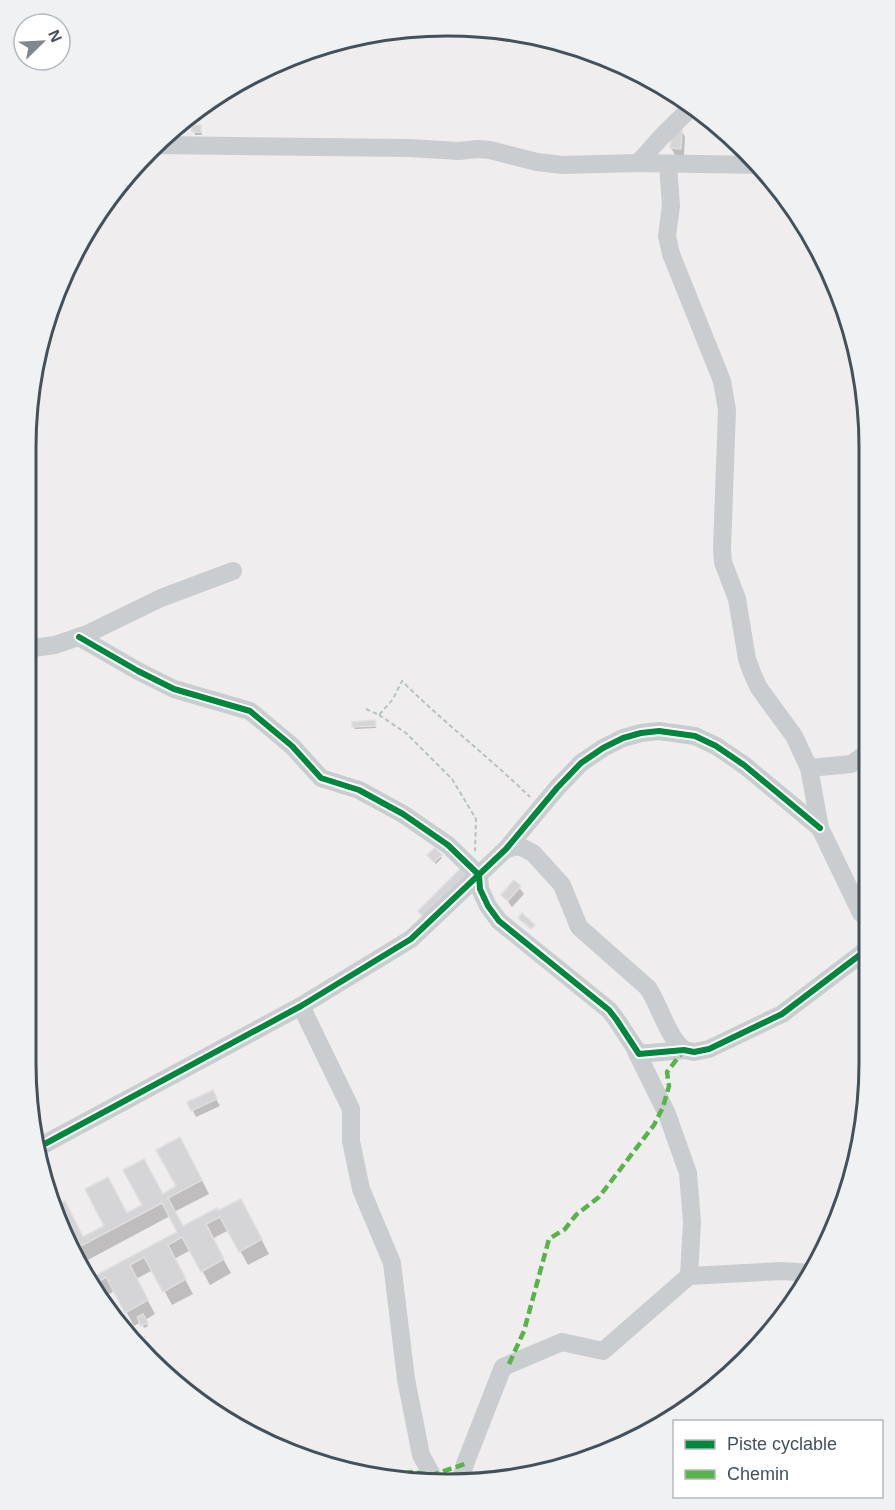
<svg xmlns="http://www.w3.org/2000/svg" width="895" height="1510" viewBox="0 0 895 1510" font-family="Arial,sans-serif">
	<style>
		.shadow { fill: #0003; fill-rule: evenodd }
		.building { fill: #d5d5d7; stroke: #dfdfe0; stroke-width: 1.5; fill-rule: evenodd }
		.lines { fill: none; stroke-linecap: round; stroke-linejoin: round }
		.path { stroke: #b5c3be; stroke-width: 2; stroke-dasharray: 4.5 3; stroke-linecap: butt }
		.minor { stroke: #c9cdcf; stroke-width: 18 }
		.quiet { stroke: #57b448; stroke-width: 4.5; stroke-dasharray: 9 4.5; stroke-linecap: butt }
		.cycleway-casing { stroke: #fff; stroke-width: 10 }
		.cycleway { stroke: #00873e; stroke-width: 6 }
		.rim { fill: none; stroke: #43515c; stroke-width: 3 }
	</style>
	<rect width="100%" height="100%" fill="#efeded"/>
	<g class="shadow">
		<polygon points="194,127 200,127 202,135 195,135"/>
		<polygon points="681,130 685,137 684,155 675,155 671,148"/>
		<polygon points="374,722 376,728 355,729 354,727"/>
		<polygon points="440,856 442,858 436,864 431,858"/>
		<polygon points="515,882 524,894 512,907 503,895"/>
		<polygon points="212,1092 220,1106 196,1117 189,1103"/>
		<path d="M 188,1153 L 209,1194 L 174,1212 L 183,1228 L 217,1210 L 248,1214 L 269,1254 L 248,1265 L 229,1230 L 212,1239 L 231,1273 L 210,1285 L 191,1250 L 174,1259 L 193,1294 L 172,1305 L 153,1270 L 136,1279 L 155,1314 L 145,1320 L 148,1326 L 144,1328 L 141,1322 L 134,1326 L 115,1291 L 103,1297 L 109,1310 L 108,1310 L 54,1209 L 64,1203 L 83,1238 L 178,1187 ZM 170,1216 L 179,1232 L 93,1278 L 84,1262 Z"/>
	</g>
	<g class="building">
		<polygon points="201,125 201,132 192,132 192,126"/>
		<polygon points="671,128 682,129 681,149 670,148"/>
		<polygon points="375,720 376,726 352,727 352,722"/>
		<polygon points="435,848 442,855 434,862 427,855"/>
		<polygon points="462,867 469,875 426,919 418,911"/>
		<polygon points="514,880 521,886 508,901 501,895"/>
		<polygon points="522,913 535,925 531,929 518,918"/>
		<polygon points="213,1090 217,1099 191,1111 187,1102"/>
		<path d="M 180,1137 L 202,1180 L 168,1198 L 183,1226 L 217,1208 L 219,1210 L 241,1199 L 262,1239 L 239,1252 L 220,1217 L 206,1224 L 224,1259 L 201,1272 L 182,1237 L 168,1245 L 186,1279 L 163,1292 L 144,1257 L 130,1265 L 148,1300 L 125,1313 L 106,1277 L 96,1283 L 103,1295 L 100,1296 L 53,1207 L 65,1201 L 83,1237 L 104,1226 L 85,1189 L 108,1177 L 127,1213 L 142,1205 L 123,1170 L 144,1159 L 163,1194 L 176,1186 L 156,1150 ZM 162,1203 L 177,1232 L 93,1277 L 77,1248 Z"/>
		<polygon points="143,1314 148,1323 141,1326 137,1317"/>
	</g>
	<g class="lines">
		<g class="path">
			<path d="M 366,709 L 379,715 L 393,699 L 402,681 C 443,722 489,757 530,797"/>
			<polyline points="379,715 406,733 452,779 476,819 475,851"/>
		</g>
		<g class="minor">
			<polyline points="154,145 409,148 459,151 478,149 490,150 537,162 562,165 638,163 760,165"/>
			<polyline points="638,163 665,133 693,106"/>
			<polyline points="668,165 671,206 667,236 671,254 722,381 727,410 722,550 723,562 737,599 747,659 752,673 759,688 794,736 809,768 820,828 861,913 869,920"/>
			<polyline points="79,637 138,671 174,689 250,711 292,746 321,778 359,790 403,814 448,845 479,875 480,889 488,906 499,921 609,1010 616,1019 639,1054 684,1050 694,1052 709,1049 782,1014 869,948"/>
			<polyline points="26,649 55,645 87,634 161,598 233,571"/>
			<polyline points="809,768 851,764 869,752"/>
			<path d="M 506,849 L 519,846 L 533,853 L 562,885 L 579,927 L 648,988 C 661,1008 666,1034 684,1050"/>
			<polyline points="301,1006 351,1109 351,1141 361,1189 392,1263 406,1379 421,1455 432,1475"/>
			<polyline points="636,1051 667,1114 688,1173 692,1222 689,1276"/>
			<polyline points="39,1147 301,1006 411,939 506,849 557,788 581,763 603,748 623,738 641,733 659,731 695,736 716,746 744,765 820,828"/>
			<polyline points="460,1482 465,1464 503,1367 562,1342 603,1351 689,1276 782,1271 810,1273"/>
		</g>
		<g class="quiet">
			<polyline points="509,1364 524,1331 549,1239 565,1229 576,1215 599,1197 654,1125 663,1107 669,1086 667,1072 684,1050"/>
			<polyline points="390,1475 412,1472 432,1475 465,1464"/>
		</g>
		<defs>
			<g id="cycleway">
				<polyline points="79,637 138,671 174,689 250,711 292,746 321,778 359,790 403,814 448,845 479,875 480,889 488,906 499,921 609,1010 616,1019 639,1054 684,1050 694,1052 709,1049 782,1014 869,948"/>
				<polyline points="39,1147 301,1006 411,939 506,849 557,788 581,763 603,748 623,738 641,733 659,731 695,736 716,746 744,765 820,828"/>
			</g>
		</defs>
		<use href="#cycleway" class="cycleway-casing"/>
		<use href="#cycleway" class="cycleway"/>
	</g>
	<path d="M0 0H895V1510H0ZM447 36H448A411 411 0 0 1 859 447V1063A411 411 0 0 1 448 1474H447A411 411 0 0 1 36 1063V447A411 411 0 0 1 447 36Z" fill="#f0f1f2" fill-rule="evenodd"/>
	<path class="rim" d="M447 36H448A411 411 0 0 1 859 447V1063A411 411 0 0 1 448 1474H447A411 411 0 0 1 36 1063V447A411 411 0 0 1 447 36Z"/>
	<rect x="673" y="1420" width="210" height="78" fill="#ffffff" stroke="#b4b9be" stroke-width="1.5"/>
	<rect x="685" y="1440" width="30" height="9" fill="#00873e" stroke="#b4b9be" stroke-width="1.5"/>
	<text x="727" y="1450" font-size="18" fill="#43515c">Piste cyclable</text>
	<rect x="685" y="1470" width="30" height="9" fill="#57b448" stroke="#b4b9be" stroke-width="1.5"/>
	<text x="727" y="1480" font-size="18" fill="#43515c">Chemin</text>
	<g transform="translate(42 42) rotate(66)"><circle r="28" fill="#ffffff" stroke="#b4b9be" stroke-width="1.5"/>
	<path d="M0-4.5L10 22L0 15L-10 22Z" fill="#7f888f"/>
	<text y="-9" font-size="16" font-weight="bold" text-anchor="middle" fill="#43515c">N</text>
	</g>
</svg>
